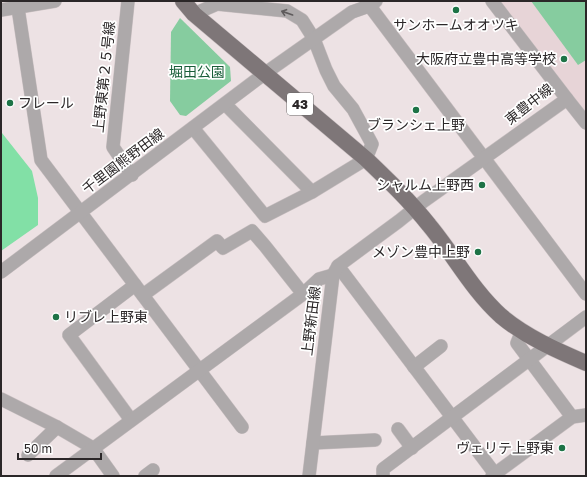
<svg xmlns="http://www.w3.org/2000/svg" width="587" height="477" viewBox="0 0 587 477" font-family="'Golos Text','Noto Sans JP',sans-serif">
	<style>
		.built { fill: #e7d4d7 }
		.green { fill: #86cc9f }
		.water { fill: #82e0a6 }
		.lines { fill: none; stroke-linecap: round; stroke-linejoin: round }
		.minor-casing { stroke: #cac0c2; stroke-width: 14 }
		.major-casing { stroke: #cac0c2; stroke-width: 17 }
		.minor { stroke: #ada9aa; stroke-width: 13 }
		.major { stroke: #7e7678; stroke-width: 16 }
		.oneway { stroke: #5f5b5c }
		.poi-dot { fill: #1d7346; stroke: #fff; stroke-width: 1.5 }
		.labels { text-anchor: middle; stroke-width: 3.5; stroke-linejoin: round; paint-order: stroke }
		.shield { fill: #fff; stroke: #6b6868; stroke-width: 1 }
		.shield-label { font-size: 13px; font-weight: bold; fill: #2b2728 }
		.poi-label { font-size: 14px; fill: #2b2728; stroke: #fff; text-anchor: end }
		.park-label { font-size: 14px; fill: #195e39; stroke: #fff }
		.street-label { font-size: 14px; fill: #2b2728; stroke: #fff }
	</style>
	<rect width="100%" height="100%" fill="#ede2e4"/>
	<polygon class="built" points="498,1 586,1 586,118"/>
	<g class="green">
		<polygon points="531,1 586,1 586,60 578,65"/>
		<polygon points="180,18 230,67 231,81 186,116 180,115 170,101 171,32"/>
	</g>
	<polygon class="water" points="1,130 2,133 32,171 38,198 38,225 1,251"/>
	<g class="lines">
		<defs>
			<g id="minor">
				<polyline points="128,1 113,147 132,175"/>
				<polyline points="366,1 586,294"/>
				<polyline points="18,8 41,160 242,427"/>
				<polyline points="1,10 55,1"/>
				<polyline points="567,99 586,123"/>
				<polyline points="225,104 312,192"/>
				<polyline points="193,128 265,216 312,192 366,159 372,144 353,109 334,86 326,70 314,39 302,20 287,11 217,4 194,14"/>
				<polyline points="338,266 495,474"/>
				<polyline points="1,272 264,74 352,12 369,6 376,1"/>
				<polyline points="143,295 217,241 223,248 252,231 265,246 303,294"/>
				<polyline points="522,331 517,343 572,417"/>
				<polyline points="414,367 441,346"/>
				<polyline points="1,399 57,427 93,448 113,476"/>
				<polyline points="131,420 69,335 135,285"/>
				<polyline points="398,429 412,448"/>
				<polyline points="313,443 375,440"/>
				<polyline points="28,455 57,427"/>
				<polyline points="56,476 303,294 319,279 333,275"/>
				<polyline points="145,476 153,470"/>
				<polyline points="309,476 333,275 338,266 399,221 424,201 567,99 492,1"/>
				<polyline points="383,476 383,469 586,317"/>
				<polyline points="492,476 572,417 586,415"/>
			</g>
			<path id="major" d="M 183,1 L 194,14 L 366,159 C 388,180 410,201 429,225 C 454,255 472,290 501,316 C 526,337 556,350 586,363"/>
		</defs>
		<use href="#minor" class="minor-casing"/>
		<use href="#major" class="major-casing"/>
		<use href="#minor" class="minor"/>
		<use href="#major" class="major"/>
	</g>
	<defs><path id="oneway-shaft" d="M-6 0H5M1.5-3L5.5 0L1.5 3" fill="none" stroke-width="1.6" stroke-linecap="round" stroke-linejoin="round"/></defs>
	<use class="oneway" href="#oneway-shaft" transform="translate(287 13) rotate(-161)"/>
	<g class="poi-dot">
		<circle cx="456" cy="10" r="4"/>
		<circle cx="564" cy="59" r="4"/>
		<circle cx="10" cy="103" r="4"/>
		<circle cx="416" cy="110" r="4"/>
		<circle cx="482" cy="185" r="4"/>
		<circle cx="478" cy="252" r="4"/>
		<circle cx="56" cy="317" r="4"/>
		<circle cx="562" cy="448" r="4"/>
	</g>
	<g class="labels">
		<rect class="shield" x="287" y="93" width="26" height="22" rx="3"/>
		<g class="shield-label">
			<text x="300" y="109">43</text>
		</g>
		<g class="poi-label">
			<text x="456" y="30" text-anchor="middle">サンホームオオツキ</text>
			<text x="556" y="64">大阪府立豊中高等学校</text>
			<text x="18" y="108" text-anchor="start">フレール</text>
			<text x="416" y="130" text-anchor="middle">ブランシェ上野</text>
			<text x="474" y="190">シャルム上野西</text>
			<text x="470" y="257">メゾン豊中上野</text>
			<text x="64" y="322" text-anchor="start">リブレ上野東</text>
			<text x="554" y="453">ヴェリテ上野東</text>
		</g>
		<g class="park-label">
			<text x="197" y="77">堀田公園</text>
		</g>
		<g class="street-label">
			<text transform="translate(104 77) rotate(-84)" y="5">上野東第２５号線</text>
			<text transform="translate(529 104) rotate(-38)" y="5">東豊中線</text>
			<text transform="translate(123 161) rotate(-37)" y="5">千里園熊野田線</text>
			<text transform="translate(311 321) rotate(-83)" y="5">上野新田線</text>
		</g>
	</g>
	<rect width="587" height="477" fill="none" stroke="#2b2728" stroke-width="4"/>
	<path d="M18 453v6h83v-6" fill="none" stroke="#2b2728" stroke-width="2"/>
	<text x="24" y="453" font-size="12" fill="#2b2728" stroke="#ffffff" stroke-width="3" paint-order="stroke">50 m</text>
</svg>
